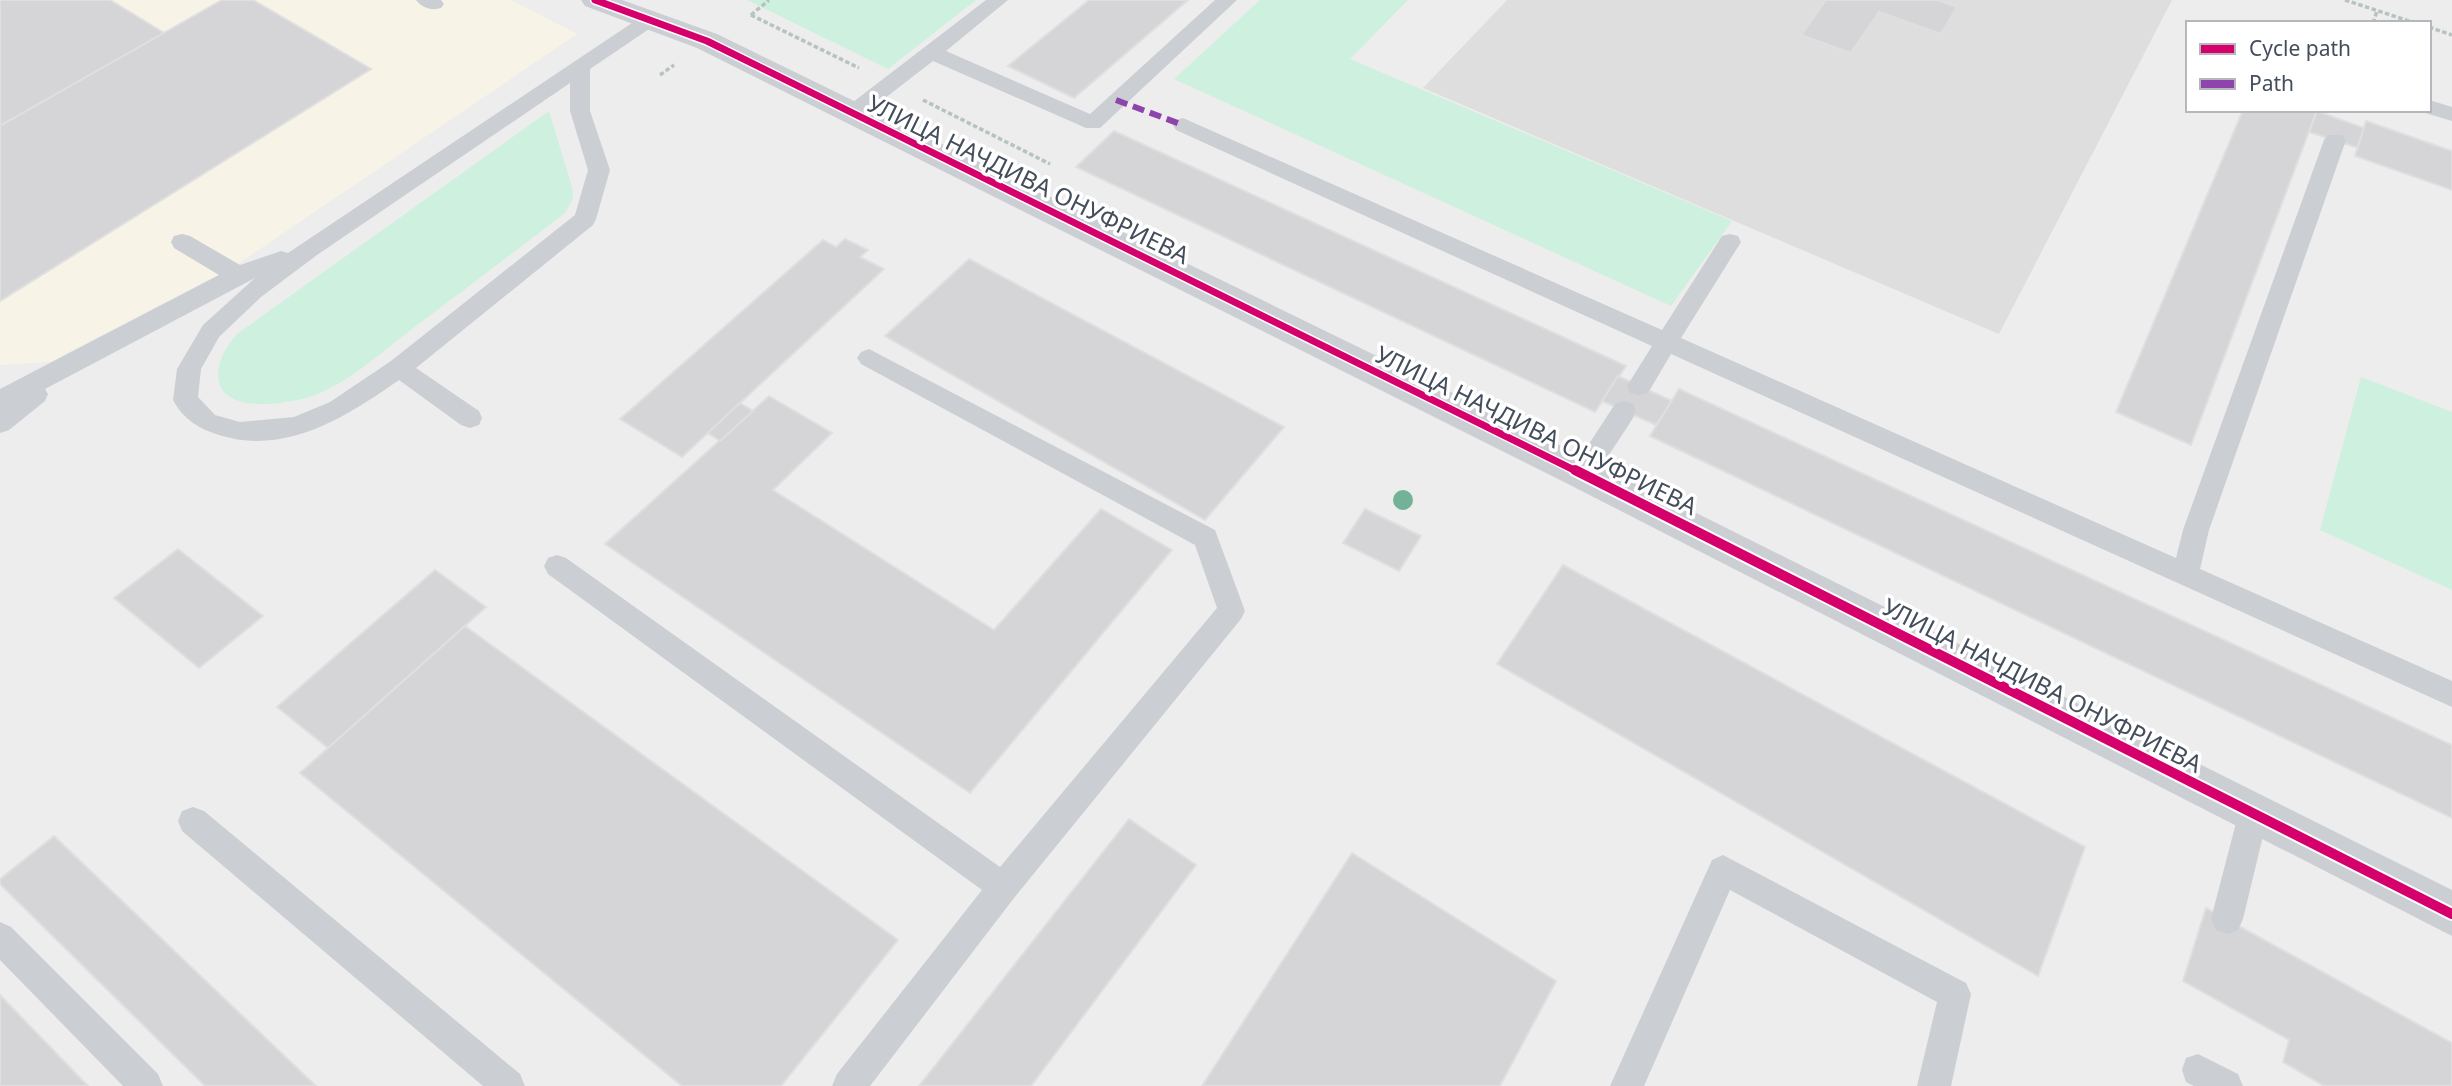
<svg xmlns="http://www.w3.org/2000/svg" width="2452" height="1086" viewBox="0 0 2452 1086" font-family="'Noto Sans',sans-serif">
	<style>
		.commercial { fill: #f7f3e7 }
		.education { fill: #dfdedf }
		.green { fill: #cef0de }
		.building { fill: #d5d5d7; stroke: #dfdfe0; stroke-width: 2 }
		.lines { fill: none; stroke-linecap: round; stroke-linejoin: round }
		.path { stroke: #b6c3c1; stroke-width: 3.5; stroke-dasharray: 4.5 2.5; stroke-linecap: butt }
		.lane { fill: #cbced2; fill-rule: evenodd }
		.street { fill: #cbced2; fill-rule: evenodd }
		.quiet { stroke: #8e44ad; stroke-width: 6; stroke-dasharray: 12 6; stroke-linecap: butt }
		.cycleway-far1-casing { stroke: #fff; stroke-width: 10 }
		.cycleway-casing { stroke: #fff; stroke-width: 14 }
		.cycleway-far1 { stroke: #d6006c; stroke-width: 7 }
		.cycleway { stroke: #d6006c; stroke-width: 10 }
		.tree { fill: #72b398 }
		.labels { text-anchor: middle; stroke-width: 7; stroke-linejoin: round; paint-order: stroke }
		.street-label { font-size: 24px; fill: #434d5b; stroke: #fff }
	</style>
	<rect width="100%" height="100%" fill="#eeeded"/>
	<polygon class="commercial" points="0,0 511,0 577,34 235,266 50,362 0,365"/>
	<polygon class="education" points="1507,0 2172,0 1999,334 1423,88"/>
	<g class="green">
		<polygon points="747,0 976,0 888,69"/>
		<polygon points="1260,0 1408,0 1350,59 1732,221 1671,306 1174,79"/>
		<path d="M 549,111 L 572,187 L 573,198 L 565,213 C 514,252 463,291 412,329 C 383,351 354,378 320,393 C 298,402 270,406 246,403 C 234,400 222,395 219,382 C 215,363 226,347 237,334 Z"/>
		<polygon points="2361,377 2452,412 2452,590 2320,530"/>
	</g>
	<g class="building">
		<polygon points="0,0 110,0 164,33 0,126"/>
		<polygon points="222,0 253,0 371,69 0,301 0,126"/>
		<polygon points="1089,0 1188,0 1074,98 1008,66"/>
		<polygon points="1826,0 1938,0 1957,7 1941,34 1879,12 1851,53 1801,35"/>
		<polygon points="2243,110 2317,110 2191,445 2116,412"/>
		<polygon points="2317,111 2364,128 2358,148 2309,132"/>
		<polygon points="2366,121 2452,151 2452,190 2355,156"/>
		<polygon points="1114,131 1626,366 1595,412 1076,167"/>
		<polygon points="845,239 868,250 860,257 884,269 682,457 620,419 823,240 836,247"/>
		<polygon points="969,259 1284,427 1205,520 885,336"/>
		<polygon points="1618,376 1672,401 1656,425 1602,401"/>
		<polygon points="1679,389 2452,745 2452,818 1650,436"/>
		<polygon points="769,396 832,433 773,490 994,630 1101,509 1172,550 970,793 605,544"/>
		<polygon points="740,403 753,411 720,441 708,433"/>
		<polygon points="1365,509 1421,536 1399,571 1343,543"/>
		<polygon points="178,549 263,616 199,668 114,598"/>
		<polygon points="1563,565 2085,847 2038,976 1497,664"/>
		<polygon points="435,570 486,607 328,748 277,707"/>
		<polygon points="465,626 898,940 781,1086 682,1086 300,773"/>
		<polygon points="1129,819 1196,865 1031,1086 919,1086"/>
		<polygon points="54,836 316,1086 205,1086 0,884 0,879"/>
		<polygon points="1352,853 1556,981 1500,1086 1202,1086"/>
		<polygon points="2206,908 2452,1043 2452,1086 2324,1086 2283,1062 2289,1040 2183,981"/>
		<polygon points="0,995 88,1086 0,1086"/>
	</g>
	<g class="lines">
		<g class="path">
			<polyline points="2345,0 2415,23"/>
			<polyline points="751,15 859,68"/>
			<polyline points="751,15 769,0"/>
			<polyline points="2373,23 2377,11"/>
			<polyline points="2429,27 2452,35"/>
			<polyline points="660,75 674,65"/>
			<polyline points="923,100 1050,164"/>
		</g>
		<g class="lane">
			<path d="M 416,0 L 441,0 L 444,4 L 441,8 C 432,11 422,8 416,0 Z"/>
			<polygon points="986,0 1008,0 946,51 1090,114 1215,0 1237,0 1100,128 1086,128 933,61 858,119 844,119 841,114 844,109"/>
			<path d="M 648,15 L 655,17 L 658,21 L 655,25 L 590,69 L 590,111 L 610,170 L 596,219 L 593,225 L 416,368 L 479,411 L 482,418 L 479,425 L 470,428 L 461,425 L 399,380 C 346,417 286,456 219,435 C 199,429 183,419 173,400 L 177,369 L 203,325 L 255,278 L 45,389 L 48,394 L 45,401 L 9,430 L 0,433 L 0,389 L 219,275 L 174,248 L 171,242 L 174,236 L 182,234 L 190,236 L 240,265 L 281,251 L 288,253 L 641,17 ZM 570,83 L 570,111 L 588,170 L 575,215 L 391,361 L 330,402 L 294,417 L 240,422 L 215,415 L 198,397 L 201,369 L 219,337 L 261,297 L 317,255 Z"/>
			<polygon points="2429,100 2452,107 2452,121 2422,112 2429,110"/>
			<polygon points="1183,118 1662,330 1722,236 1730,234 1738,236 1741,242 1681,338 2176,558 2183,530 2324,140 2328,135 2342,135 2346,140 2209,530 2200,569 2452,681 2452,707 1671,354 1648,393 1639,395 1630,393 1627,386 1652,346 1176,130 1173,125 1176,120"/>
			<polygon points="869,349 1215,530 1245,611 1241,619 1014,898 870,1086 832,1086 837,1074 982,890 548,574 544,566 548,558 557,555 566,558 1000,867 1217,608 1195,545 861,364 857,358 861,352"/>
			<polygon points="1624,401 1633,404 1636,411 1633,418 1592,481 1583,484 1574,481 1570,474 1574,467 1615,404"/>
			<polygon points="2253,801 2263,805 2268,815 2243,919 2238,930 2227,934 2216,930 2211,919 2238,815 2243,805"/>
			<polygon points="193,807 204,811 520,1074 525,1086 483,1086 182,831 178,821 182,811"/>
			<polygon points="1723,855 1966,983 1971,994 1951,1086 1917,1086 1937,1002 1730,890 1644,1086 1610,1086 1712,860"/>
			<polygon points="0,922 11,927 158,1074 163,1086 123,1086 0,960"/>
			<polygon points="2198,1054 2238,1074 2243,1086 2194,1086 2186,1082 2182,1070 2186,1058"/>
		</g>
		<polygon class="street" points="581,0 622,0 717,34 1596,463 2452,890 2452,936 1570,485 697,48 585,6"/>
		<polyline class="quiet" points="1116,100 1183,125"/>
		<defs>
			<polyline id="cycleway-far1" points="595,0 707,41 1578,472"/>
			<polyline id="cycleway" points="1575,470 2452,914"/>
		</defs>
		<use href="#cycleway-far1" class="cycleway-far1-casing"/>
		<use href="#cycleway" class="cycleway-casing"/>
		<use href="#cycleway-far1" class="cycleway-far1"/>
		<use href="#cycleway" class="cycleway"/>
	</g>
	<circle class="tree" cx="1403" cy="500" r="10"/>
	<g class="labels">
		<g class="street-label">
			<text transform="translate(1028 180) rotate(26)" y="8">УЛИЦА НАЧДИВА ОНУФРИЕВА</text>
			<text transform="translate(1536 431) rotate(26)" y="8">УЛИЦА НАЧДИВА ОНУФРИЕВА</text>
			<text transform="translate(2042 686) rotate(27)" y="8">УЛИЦА НАЧДИВА ОНУФРИЕВА</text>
		</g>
	</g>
	<rect x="2186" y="21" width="245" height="91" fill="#ffffff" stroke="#b4b8bd" stroke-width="2"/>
	<rect x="2200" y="44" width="35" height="10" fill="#d6006c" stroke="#b4b8bd" stroke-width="2"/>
	<text x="2249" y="56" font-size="21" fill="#434d5b">Cycle path</text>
	<rect x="2200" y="79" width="35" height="10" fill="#8e44ad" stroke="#b4b8bd" stroke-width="2"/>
	<text x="2249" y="91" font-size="21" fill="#434d5b">Path</text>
</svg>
